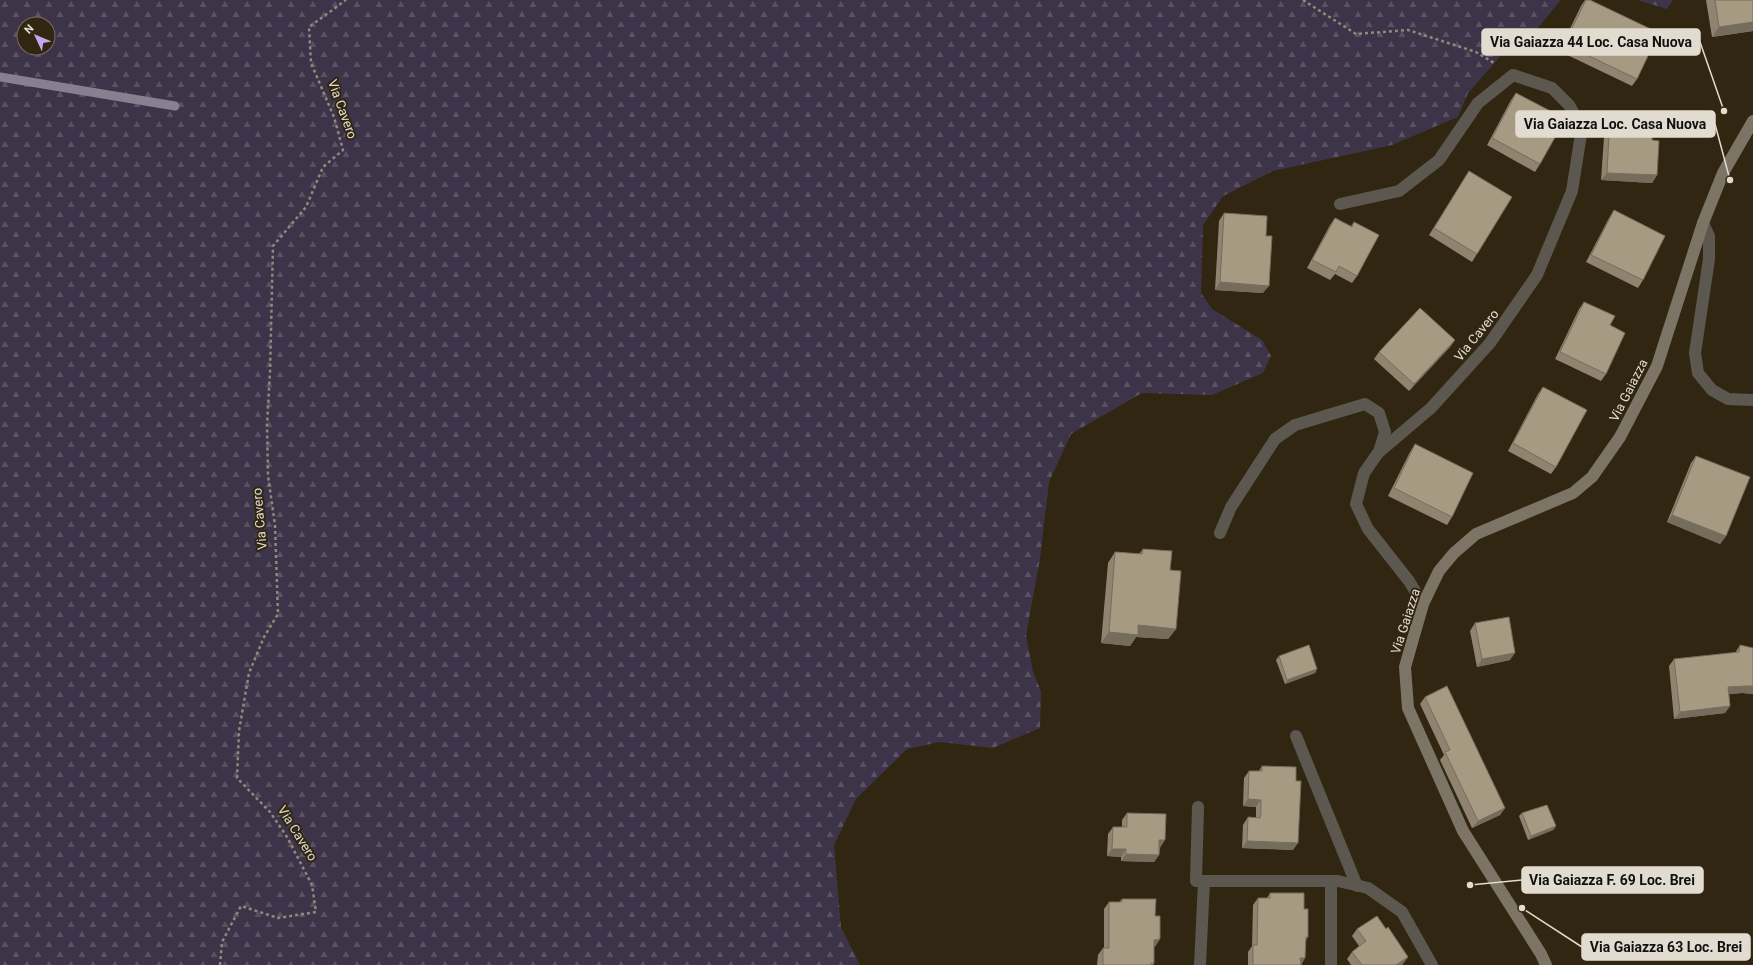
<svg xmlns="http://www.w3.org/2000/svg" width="1753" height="965" viewBox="0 0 1753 965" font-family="Roboto,sans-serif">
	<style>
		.forest { fill: url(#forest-firs); fill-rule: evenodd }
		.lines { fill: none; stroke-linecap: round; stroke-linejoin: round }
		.stream { stroke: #8a7e91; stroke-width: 9 }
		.path { stroke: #918979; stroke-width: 2.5; stroke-dasharray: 3 3; stroke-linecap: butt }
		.street { stroke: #5d584f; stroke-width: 12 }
		.secondary { stroke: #7c7464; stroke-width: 12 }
		.wall { fill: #908471 }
		.shaded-wall { fill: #756c5c }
		.building { fill: #a79a83; stroke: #756c5c }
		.labels { text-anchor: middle; stroke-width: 4; stroke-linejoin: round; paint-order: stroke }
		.street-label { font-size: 13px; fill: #e2dbcf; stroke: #302611 }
		.leader { fill: none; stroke: #e2dbcf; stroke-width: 1.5 }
		.callout-dot { fill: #e2dbcf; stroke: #302611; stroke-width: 1.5 }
		.callout { fill: #e2dbcf; stroke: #e2dbcf; stroke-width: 1.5 }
		.callout-label { font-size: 14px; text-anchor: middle; font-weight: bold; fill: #111 }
	</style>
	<defs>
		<pattern id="forest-firs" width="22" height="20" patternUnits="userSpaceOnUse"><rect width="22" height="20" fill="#3e3449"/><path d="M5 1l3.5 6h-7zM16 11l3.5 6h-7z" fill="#5a5162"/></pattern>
	</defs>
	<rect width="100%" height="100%" fill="#302611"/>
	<g class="forest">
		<path d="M 0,0 L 1561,0 L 1532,35 L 1504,52 L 1468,93 L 1458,117 L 1392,145 L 1273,171 L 1223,196 L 1203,225 L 1201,293 L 1212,309 L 1262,340 L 1271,356 L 1263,373 L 1212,395 L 1142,393 L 1071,434 L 1049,482 L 1040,559 L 1026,635 L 1033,672 L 1041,691 L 1040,728 L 993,748 L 940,742 L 907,749 L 856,799 L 834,845 L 841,927 L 860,965 L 0,965 ZM 24,24 L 48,24 L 48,48 L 24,48 Z"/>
		<polygon points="1638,0 1673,0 1667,9"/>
	</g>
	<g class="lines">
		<polyline class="stream" points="0,77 175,106"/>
		<g class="path">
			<polyline points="1303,0 1356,34 1408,30 1476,52 1494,63"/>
			<polyline points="220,965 222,942 241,906 278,918 316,912 312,885 287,837 270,812 237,778 239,731 249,673 264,637 278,614 275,525 268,476 267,425 270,372 273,246 306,207 323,167 343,150 334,117 311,63 309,27 346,0"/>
		</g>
		<g class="street">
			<polyline points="1340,204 1399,191 1439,160 1478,103 1513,75 1552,88 1569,105 1582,128 1572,191 1537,275 1490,343 1431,408 1378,453 1364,473 1356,504 1368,529 1409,581 1423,604"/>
			<polyline points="1703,223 1709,236 1709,259 1695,353 1698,373 1712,390 1728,399 1753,400"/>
			<polyline points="1220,533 1231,507 1275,439 1295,425 1365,404 1379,413 1385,432 1379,452"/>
			<polyline points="1296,736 1357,886"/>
			<polyline points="1198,807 1196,881 1338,881 1368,888 1402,912 1432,965"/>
			<polyline points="1200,965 1204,881"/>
			<polyline points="1331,965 1331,881"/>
		</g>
		<polyline class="secondary" points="1546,965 1541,954 1463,831 1408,708 1405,667 1423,604 1439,571 1454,553 1476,534 1573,493 1592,477 1620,437 1657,366 1703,223 1723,173 1753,121"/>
	</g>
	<g class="wall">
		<polygon points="1585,0 1590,0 1637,79 1632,86 1559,51 1581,6"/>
		<polygon points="1706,0 1753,0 1753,31 1712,37"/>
		<polygon points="1516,93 1549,127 1540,164 1535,172 1487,145 1511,100"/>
		<polygon points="1610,116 1652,140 1657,175 1652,183 1601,180 1605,123"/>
		<polygon points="1469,171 1477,254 1472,262 1429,235"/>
		<polygon points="1614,210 1643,280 1638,288 1586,262 1609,218"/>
		<polygon points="1224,213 1263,293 1215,290 1219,221"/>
		<polygon points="1335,218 1351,226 1354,222 1357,276 1352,283 1335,274 1330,280 1307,268 1330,225"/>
		<polygon points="1584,302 1606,374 1601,381 1555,359 1579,309"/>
		<polygon points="1455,340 1450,347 1409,391 1374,359 1379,352"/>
		<polygon points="1543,387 1556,467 1551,474 1508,451 1538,394"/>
		<polygon points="1415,444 1452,517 1447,525 1388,496 1410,452"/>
		<polygon points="1696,456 1726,536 1720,544 1667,522 1691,463"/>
		<polygon points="1143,549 1170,570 1176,629 1168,639 1136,637 1130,646 1101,643 1108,563 1115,552 1139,554"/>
		<polygon points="1475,623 1510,660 1477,667 1470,631"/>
		<polygon points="1740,645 1753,648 1753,694 1742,693 1729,694 1730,706 1725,713 1674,719 1669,666 1674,659 1735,653"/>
		<polygon points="1279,656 1317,669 1315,673 1285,684 1276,660"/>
		<polygon points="1425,697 1505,808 1500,815 1472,828 1440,760 1444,755 1420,704"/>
		<polygon points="1262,766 1293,850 1242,848 1243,825 1248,817 1256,818 1256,807 1243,806 1244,778 1249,771 1259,771"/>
		<polygon points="1127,813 1160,848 1159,855 1154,862 1121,861 1121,857 1107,856 1108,834 1113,827 1122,827 1122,820"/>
		<polygon points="1522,813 1556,826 1553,830 1528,840 1519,816"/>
		<polygon points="1270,893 1304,909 1308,937 1305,941 1305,958 1301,965 1248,965 1248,952 1252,946 1253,905 1258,898 1267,898"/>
		<polygon points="1122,899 1155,916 1160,939 1154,947 1154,963 1153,965 1097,965 1098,955 1103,948 1104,948 1104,909 1109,902 1119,902"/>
		<polygon points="1357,929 1386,929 1408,957 1402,965 1351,965 1347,959 1352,952 1359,946 1352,936"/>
	</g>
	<g class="shaded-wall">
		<polygon points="1753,22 1753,31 1712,37 1719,27"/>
		<polygon points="1607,173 1657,175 1652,183 1601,180"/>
		<polygon points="1220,282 1269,286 1263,293 1215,290"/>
		<polygon points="1455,340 1450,347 1409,391 1414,384"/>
		<polygon points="1672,515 1726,536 1720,544 1667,522"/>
		<polygon points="1138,625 1176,629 1168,639 1136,637 1130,646 1101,643 1109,632"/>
		<polygon points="1515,653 1510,660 1477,667 1482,659"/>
		<polygon points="1317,669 1315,673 1285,684 1287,680"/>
		<polygon points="1747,686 1753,686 1753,694 1742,693 1723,695 1728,687"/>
		<polygon points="1730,706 1725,713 1674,719 1680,712"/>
		<polygon points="1248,799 1261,800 1256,807 1243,806"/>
		<polygon points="1505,808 1500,815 1472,828 1478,821"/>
		<polygon points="1556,826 1553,830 1528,840 1531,836"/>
		<polygon points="1159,840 1165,840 1160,848 1154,847"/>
		<polygon points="1247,841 1298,843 1293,850 1242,848"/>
		<polygon points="1112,849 1126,849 1121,857 1107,856"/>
		<polygon points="1126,854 1159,855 1154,862 1121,861"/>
		<polygon points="1160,939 1155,947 1149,947 1154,940"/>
		<polygon points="1408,957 1402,965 1396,965"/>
		<polygon points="1300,958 1305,958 1300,965"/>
	</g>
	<g class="building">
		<polygon points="1586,0 1590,0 1659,33 1637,79 1564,44"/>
		<polygon points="1715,0 1753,0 1753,22 1719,27"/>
		<polygon points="1516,93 1556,114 1549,127 1558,132 1540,164 1492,138"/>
		<polygon points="1610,116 1653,118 1652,140 1659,141 1657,175 1607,173"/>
		<polygon points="1469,171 1512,197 1477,254 1434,228"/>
		<polygon points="1614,210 1665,236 1643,280 1591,255"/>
		<polygon points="1224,213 1267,216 1266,236 1272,236 1269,286 1220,282"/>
		<polygon points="1335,218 1352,227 1354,222 1379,235 1357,276 1339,266 1336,272 1312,260"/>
		<polygon points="1584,302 1615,316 1610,325 1625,333 1606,374 1560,352"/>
		<polygon points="1420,308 1455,340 1414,384 1379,352"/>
		<polygon points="1543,387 1587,410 1556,467 1513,443"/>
		<polygon points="1415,444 1473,473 1452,517 1394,488"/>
		<polygon points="1696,456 1750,477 1726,536 1672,515"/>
		<polygon points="1143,549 1172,551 1170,570 1181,571 1176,629 1138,625 1138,635 1109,632 1115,552 1142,554"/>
		<polygon points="1509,617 1515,653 1482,659 1475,623"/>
		<polygon points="1309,645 1317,669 1287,680 1279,656"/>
		<polygon points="1740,645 1753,648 1753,686 1747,686 1728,687 1730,706 1680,712 1674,659 1739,652"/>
		<polygon points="1447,686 1505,808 1478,821 1445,752 1450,750 1425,697"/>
		<polygon points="1262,766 1296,767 1296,781 1301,781 1298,843 1247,841 1248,817 1260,818 1261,814 1261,800 1248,799 1249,771 1262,771"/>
		<polygon points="1547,805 1556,826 1531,836 1522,813"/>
		<polygon points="1127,813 1166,814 1165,840 1159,840 1159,855 1126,854 1126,849 1112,849 1113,827 1127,827"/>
		<polygon points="1270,893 1304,893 1304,909 1308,909 1308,937 1306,937 1305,958 1300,958 1301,965 1253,965 1253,945 1257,945 1258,898 1270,898"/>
		<polygon points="1122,899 1156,899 1155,916 1160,916 1160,939 1154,940 1154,963 1151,963 1151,965 1103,965 1103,948 1109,948 1109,902 1122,902"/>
		<polygon points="1377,916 1386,929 1388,927 1408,957 1396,965 1362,965 1352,952 1366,941 1357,929"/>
	</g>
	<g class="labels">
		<g class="street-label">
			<text transform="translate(343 109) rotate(70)" y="5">Via Cavero</text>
			<text transform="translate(1476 335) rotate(-51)" y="5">Via Cavero</text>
			<text transform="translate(1628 390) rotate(-63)" y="5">Via Gaiazza</text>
			<text transform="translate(259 519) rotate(-95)" y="5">Via Cavero</text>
			<text transform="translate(1405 621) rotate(-72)" y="5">Via Gaiazza</text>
			<text transform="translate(298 833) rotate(58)" y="5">Via Cavero</text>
		</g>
	</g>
	<path class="leader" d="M1724 111L1700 42M1730 180L1715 124M1470 885L1522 880M1522 908L1582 947"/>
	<g class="callout-dot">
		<circle cx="1724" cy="111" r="4"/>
		<circle cx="1730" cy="180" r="4"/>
		<circle cx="1470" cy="885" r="4"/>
		<circle cx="1522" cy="908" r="4"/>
	</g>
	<g class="callout">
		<rect x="1482" y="29" width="218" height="26" rx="4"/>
		<rect x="1516" y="111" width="199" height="26" rx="4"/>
		<rect x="1522" y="867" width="181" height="26" rx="4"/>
		<rect x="1582" y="934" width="168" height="26" rx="4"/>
	</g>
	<g class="callout-label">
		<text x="1591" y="47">Via Gaiazza 44 Loc. Casa Nuova</text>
		<text x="1615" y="129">Via Gaiazza Loc. Casa Nuova</text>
		<text x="1612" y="885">Via Gaiazza F. 69 Loc. Brei</text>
		<text x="1666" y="952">Via Gaiazza 63 Loc. Brei</text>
	</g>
	<g transform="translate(36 36) rotate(314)"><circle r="19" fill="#302611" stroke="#776e5d"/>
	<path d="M0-3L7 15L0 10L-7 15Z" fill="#c7a6ef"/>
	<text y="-6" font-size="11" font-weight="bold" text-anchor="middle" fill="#e2dbcf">N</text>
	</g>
</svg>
